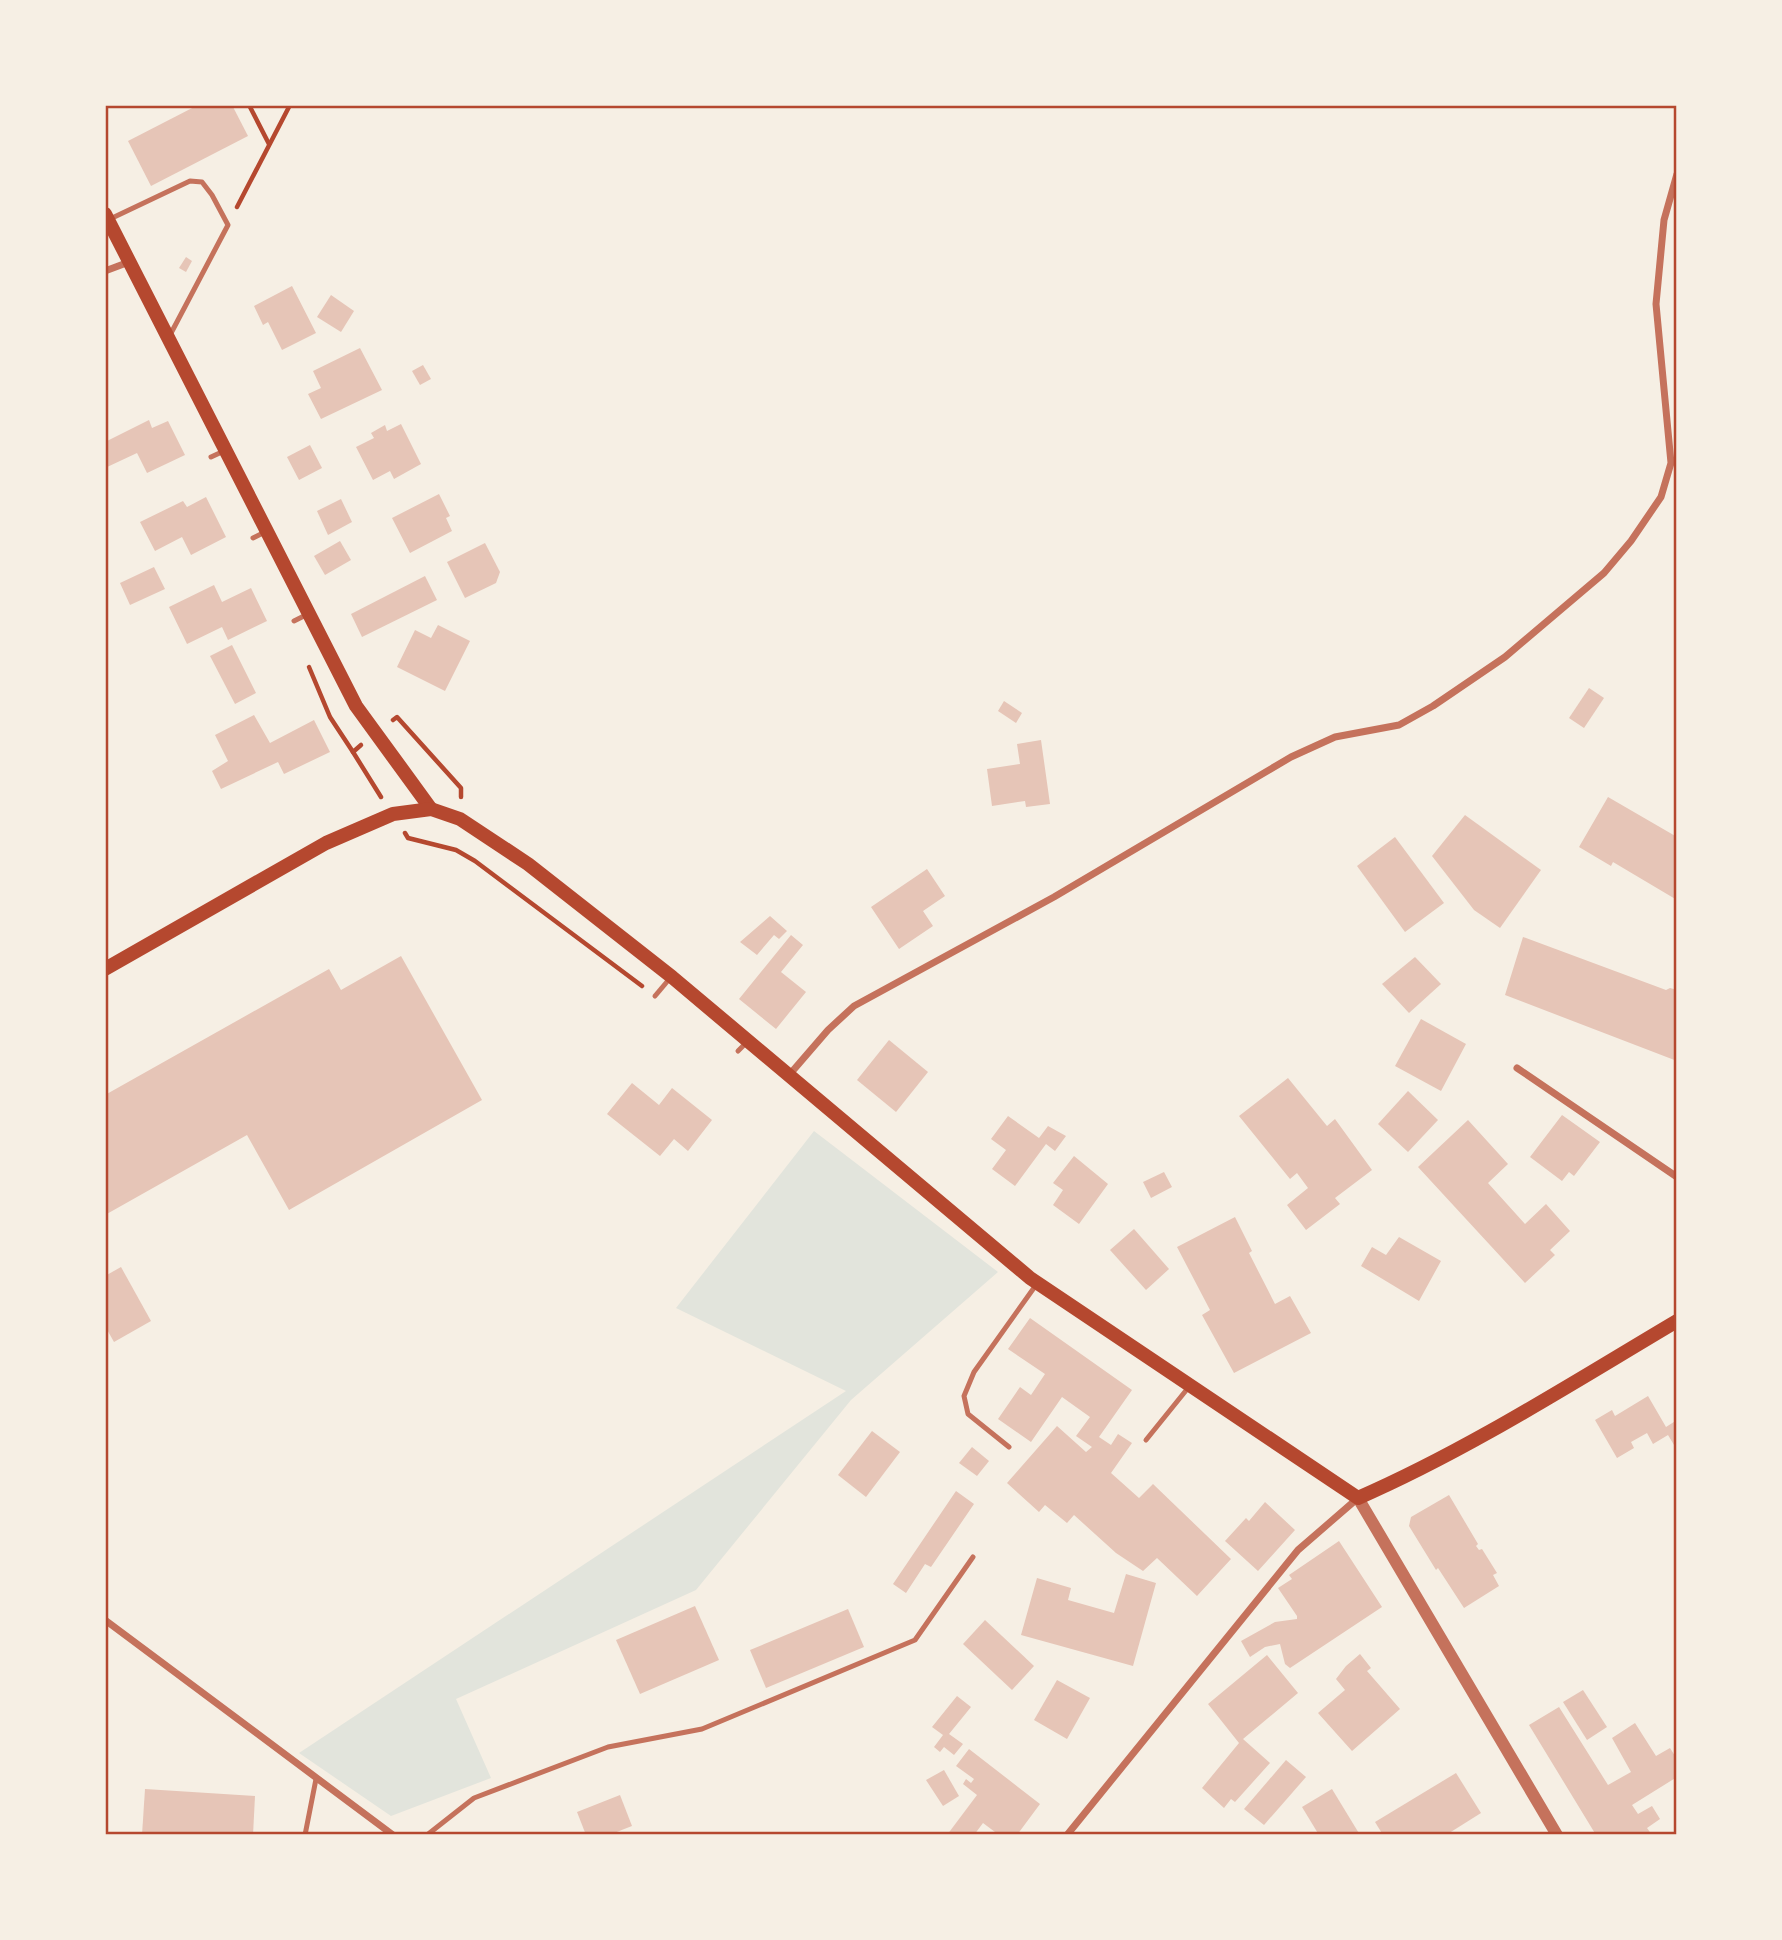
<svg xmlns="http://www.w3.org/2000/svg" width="1782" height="1940" viewBox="0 0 1782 1940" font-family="'Public Sans',sans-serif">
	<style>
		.green { fill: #e2e4dc }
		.building { fill: #e6c5b7 }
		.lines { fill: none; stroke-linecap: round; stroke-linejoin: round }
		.path { stroke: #b5482f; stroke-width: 4.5 }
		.service { stroke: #c5725c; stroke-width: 5 }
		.minor { stroke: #c5725c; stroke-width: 7 }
		.tertiary { stroke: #c5725c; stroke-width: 12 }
		.secondary { stroke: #b5482f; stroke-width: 14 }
		.neatline { fill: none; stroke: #b5482f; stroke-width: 2.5 }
	</style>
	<rect width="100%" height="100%" fill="#f6efe4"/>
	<polygon class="green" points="814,1131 998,1272 851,1400 696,1590 456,1699 491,1778 391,1816 299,1753 846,1391 676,1308"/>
	<g class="building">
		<polygon points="198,105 232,105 248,136 151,186 128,141"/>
		<polygon points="186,257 192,261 186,272 179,268"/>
		<polygon points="292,286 316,333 282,350 268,322 263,325 254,306"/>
		<polygon points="331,295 354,311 341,332 317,317"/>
		<polygon points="360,348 382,390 321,419 308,394 321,388 313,371"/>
		<polygon points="423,365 431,379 420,385 412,371"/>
		<polygon points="149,420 152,428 168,421 185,455 147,473 137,453 105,468 105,442"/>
		<polygon points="401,424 421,464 394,479 390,471 373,480 356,447 374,438 371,433 385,425 387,431"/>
		<polygon points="310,445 322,468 299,480 287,457"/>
		<polygon points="439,494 450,516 446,518 452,531 410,553 392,518"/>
		<polygon points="206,497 226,537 191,555 182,537 155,551 140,522 183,501 187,507"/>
		<polygon points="341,499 352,522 328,535 317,511"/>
		<polygon points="340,541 351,560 325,575 314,556"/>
		<polygon points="485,543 500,572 496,583 465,598 447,562"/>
		<polygon points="154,567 165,589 130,605 120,583"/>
		<polygon points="425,576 437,600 362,637 351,614"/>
		<polygon points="214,585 222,602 251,588 267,621 228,640 222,627 187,644 169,607"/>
		<polygon points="438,625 470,641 445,691 397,667 415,630 431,638"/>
		<polygon points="232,645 256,693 235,704 210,656"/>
		<polygon points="1589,688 1604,698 1584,728 1569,718"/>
		<polygon points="1004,701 1022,713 1016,723 998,711"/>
		<polygon points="254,715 270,743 314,720 330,752 284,774 278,762 221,789 212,771 228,761 215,735"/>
		<polygon points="1041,740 1050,804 1026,807 1025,801 992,806 987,769 1020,764 1017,744"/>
		<polygon points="1608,797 1677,837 1677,900 1613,862 1611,866 1579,847"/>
		<polygon points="1465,815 1541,870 1500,928 1474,910 1432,856"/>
		<polygon points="1395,837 1444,903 1405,932 1357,866"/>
		<polygon points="927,869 945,896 923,911 933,926 899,949 871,907"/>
		<polygon points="770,916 787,931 779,939 774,935 757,955 740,942"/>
		<polygon points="791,935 803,945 781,972 806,992 776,1029 739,999"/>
		<polygon points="1523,937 1666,990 1670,988 1677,990 1677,1061 1505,995"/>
		<polygon points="401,956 482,1100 289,1210 247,1135 105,1215 105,1095 329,969 341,990"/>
		<polygon points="1415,957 1441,984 1409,1013 1382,984"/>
		<polygon points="1421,1019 1466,1044 1441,1091 1395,1066"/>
		<polygon points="889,1040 928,1072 896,1112 857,1080"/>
		<polygon points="1288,1078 1327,1126 1335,1119 1372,1170 1335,1198 1340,1204 1306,1230 1287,1205 1308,1188 1297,1173 1290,1179 1239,1116"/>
		<polygon points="632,1083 659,1105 672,1088 712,1120 688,1151 674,1139 660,1156 607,1114"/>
		<polygon points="1408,1091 1438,1120 1408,1152 1378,1124"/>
		<polygon points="1562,1115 1600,1142 1574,1176 1569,1172 1562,1181 1530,1157"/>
		<polygon points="1008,1116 1039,1138 1048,1126 1066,1136 1055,1151 1046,1144 1015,1186 992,1169 1006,1150 991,1139"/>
		<polygon points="1468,1120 1508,1164 1488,1183 1525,1224 1546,1204 1570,1231 1550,1250 1555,1255 1525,1283 1418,1167"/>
		<polygon points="1074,1156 1108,1184 1079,1224 1053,1205 1063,1190 1053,1183"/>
		<polygon points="1164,1172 1172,1187 1151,1198 1143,1182"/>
		<polygon points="1235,1217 1252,1251 1249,1253 1275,1304 1290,1296 1311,1333 1234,1373 1202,1315 1210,1310 1177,1247"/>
		<polygon points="1134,1229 1169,1269 1146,1290 1110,1250"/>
		<polygon points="1399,1237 1441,1261 1419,1301 1361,1266 1372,1247 1386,1255"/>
		<polygon points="121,1267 151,1321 114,1342 105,1326 105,1276"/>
		<polygon points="1030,1318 1132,1390 1099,1437 1111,1445 1118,1434 1132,1443 1111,1473 1139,1498 1153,1484 1231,1559 1197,1596 1157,1558 1143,1571 1116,1553 1074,1515 1067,1523 1045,1505 1039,1512 1007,1483 1057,1426 1086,1452 1092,1447 1076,1436 1090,1417 1062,1397 1031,1442 998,1419 1020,1387 1031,1395 1045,1374 1008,1349"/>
		<polygon points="1648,1396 1666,1427 1677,1420 1677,1450 1668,1435 1653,1444 1647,1433 1631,1442 1634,1448 1617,1458 1595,1420 1612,1410 1615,1416"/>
		<polygon points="872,1431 900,1452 866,1497 838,1475"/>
		<polygon points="972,1447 989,1461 977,1476 959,1463"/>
		<polygon points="956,1491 974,1504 931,1567 925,1564 906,1593 893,1584"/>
		<polygon points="1449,1495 1478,1544 1476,1546 1479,1550 1482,1549 1497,1573 1493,1575 1499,1586 1464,1608 1438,1568 1436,1570 1409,1526 1411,1517"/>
		<polygon points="1265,1502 1295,1530 1258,1571 1225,1541 1246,1518 1249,1521"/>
		<polygon points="1339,1541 1382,1607 1290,1668 1285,1664 1280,1644 1265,1647 1250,1657 1241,1641 1275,1622 1297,1619 1297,1616 1278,1588 1292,1579 1289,1575"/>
		<polygon points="1126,1574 1156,1583 1133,1666 1021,1635 1037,1578 1071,1588 1068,1600 1114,1613"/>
		<polygon points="695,1606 719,1660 640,1694 616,1640"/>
		<polygon points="848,1609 864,1647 766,1688 750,1650"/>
		<polygon points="985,1620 1034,1666 1012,1690 963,1644"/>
		<polygon points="1360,1654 1371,1668 1367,1671 1400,1709 1352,1751 1318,1713 1345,1690 1336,1679 1346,1666"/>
		<polygon points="1267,1655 1298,1693 1243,1739 1270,1763 1235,1802 1231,1799 1224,1808 1202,1788 1239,1743 1208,1704"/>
		<polygon points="1057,1680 1090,1698 1067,1739 1034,1720"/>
		<polygon points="1583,1690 1607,1727 1587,1740 1563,1702"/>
		<polygon points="957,1696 971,1707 949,1734 963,1744 954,1755 944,1747 940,1752 934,1747 943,1735 932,1727"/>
		<polygon points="1559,1707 1608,1785 1631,1772 1612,1738 1635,1723 1656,1756 1670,1748 1677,1759 1677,1777 1632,1805 1638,1814 1652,1806 1660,1819 1647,1828 1652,1835 1596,1835 1529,1725"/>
		<polygon points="969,1749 1040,1804 1017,1835 999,1835 983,1823 974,1835 947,1835 977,1795 963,1784 966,1779 971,1783 974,1779 956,1766"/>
		<polygon points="1286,1760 1306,1777 1264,1825 1244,1809"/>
		<polygon points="944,1770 959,1796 943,1806 926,1780"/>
		<polygon points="1456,1773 1481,1813 1446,1835 1383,1835 1375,1822"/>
		<polygon points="145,1789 255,1796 253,1835 142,1835"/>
		<polygon points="1332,1789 1360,1835 1319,1835 1302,1807"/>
		<polygon points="620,1795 632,1826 609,1835 586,1835 577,1812"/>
	</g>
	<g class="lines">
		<g class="path">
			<polyline points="249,105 269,144"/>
			<polyline points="237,207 290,105"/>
			<polyline points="309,667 330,717 353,752 361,745"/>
			<polyline points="393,720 397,717 461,788 461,797"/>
			<polyline points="353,752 381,797"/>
			<polyline points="405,833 408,838 456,850 475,861 642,986"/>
		</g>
		<g class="service">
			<polyline points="110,219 190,181 202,182 212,195 228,225 169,337"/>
			<polyline points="211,457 224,451"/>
			<polyline points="253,538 265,532"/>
			<polyline points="294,621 306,615"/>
			<polyline points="655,996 671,977"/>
			<polyline points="738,1051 748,1041"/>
			<polyline points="1146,1440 1188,1388"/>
			<polyline points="1009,1447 968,1414 964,1396 974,1372 1036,1285"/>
			<polyline points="305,1835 316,1779"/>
			<polyline points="427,1835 474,1798 608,1747 702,1729 915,1640 973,1557"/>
		</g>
		<g class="minor">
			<polyline points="105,271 129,262"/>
			<polyline points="1517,1068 1677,1177"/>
			<polyline points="790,1074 828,1030 854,1006 1054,897 1291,757 1335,737 1399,725 1433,706 1505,657 1604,573 1631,541 1661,497 1671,463 1656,304 1664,220 1677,174"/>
			<polyline points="105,1620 393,1835"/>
			<polyline points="1067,1835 1298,1550 1358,1498"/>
		</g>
		<polyline class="tertiary" points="1358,1498 1557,1835"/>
		<g class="secondary">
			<polyline points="105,214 356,706 431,809"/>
			<path d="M 105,969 L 326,843 L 393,814 L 431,809 L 460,819 L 528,864 L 672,977 L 1030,1278 L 1358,1498 C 1468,1450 1574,1382 1677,1321"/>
		</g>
	</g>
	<rect width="1782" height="1940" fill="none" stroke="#f6efe4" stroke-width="214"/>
	<rect x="107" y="107" width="1568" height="1726" class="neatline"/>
</svg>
